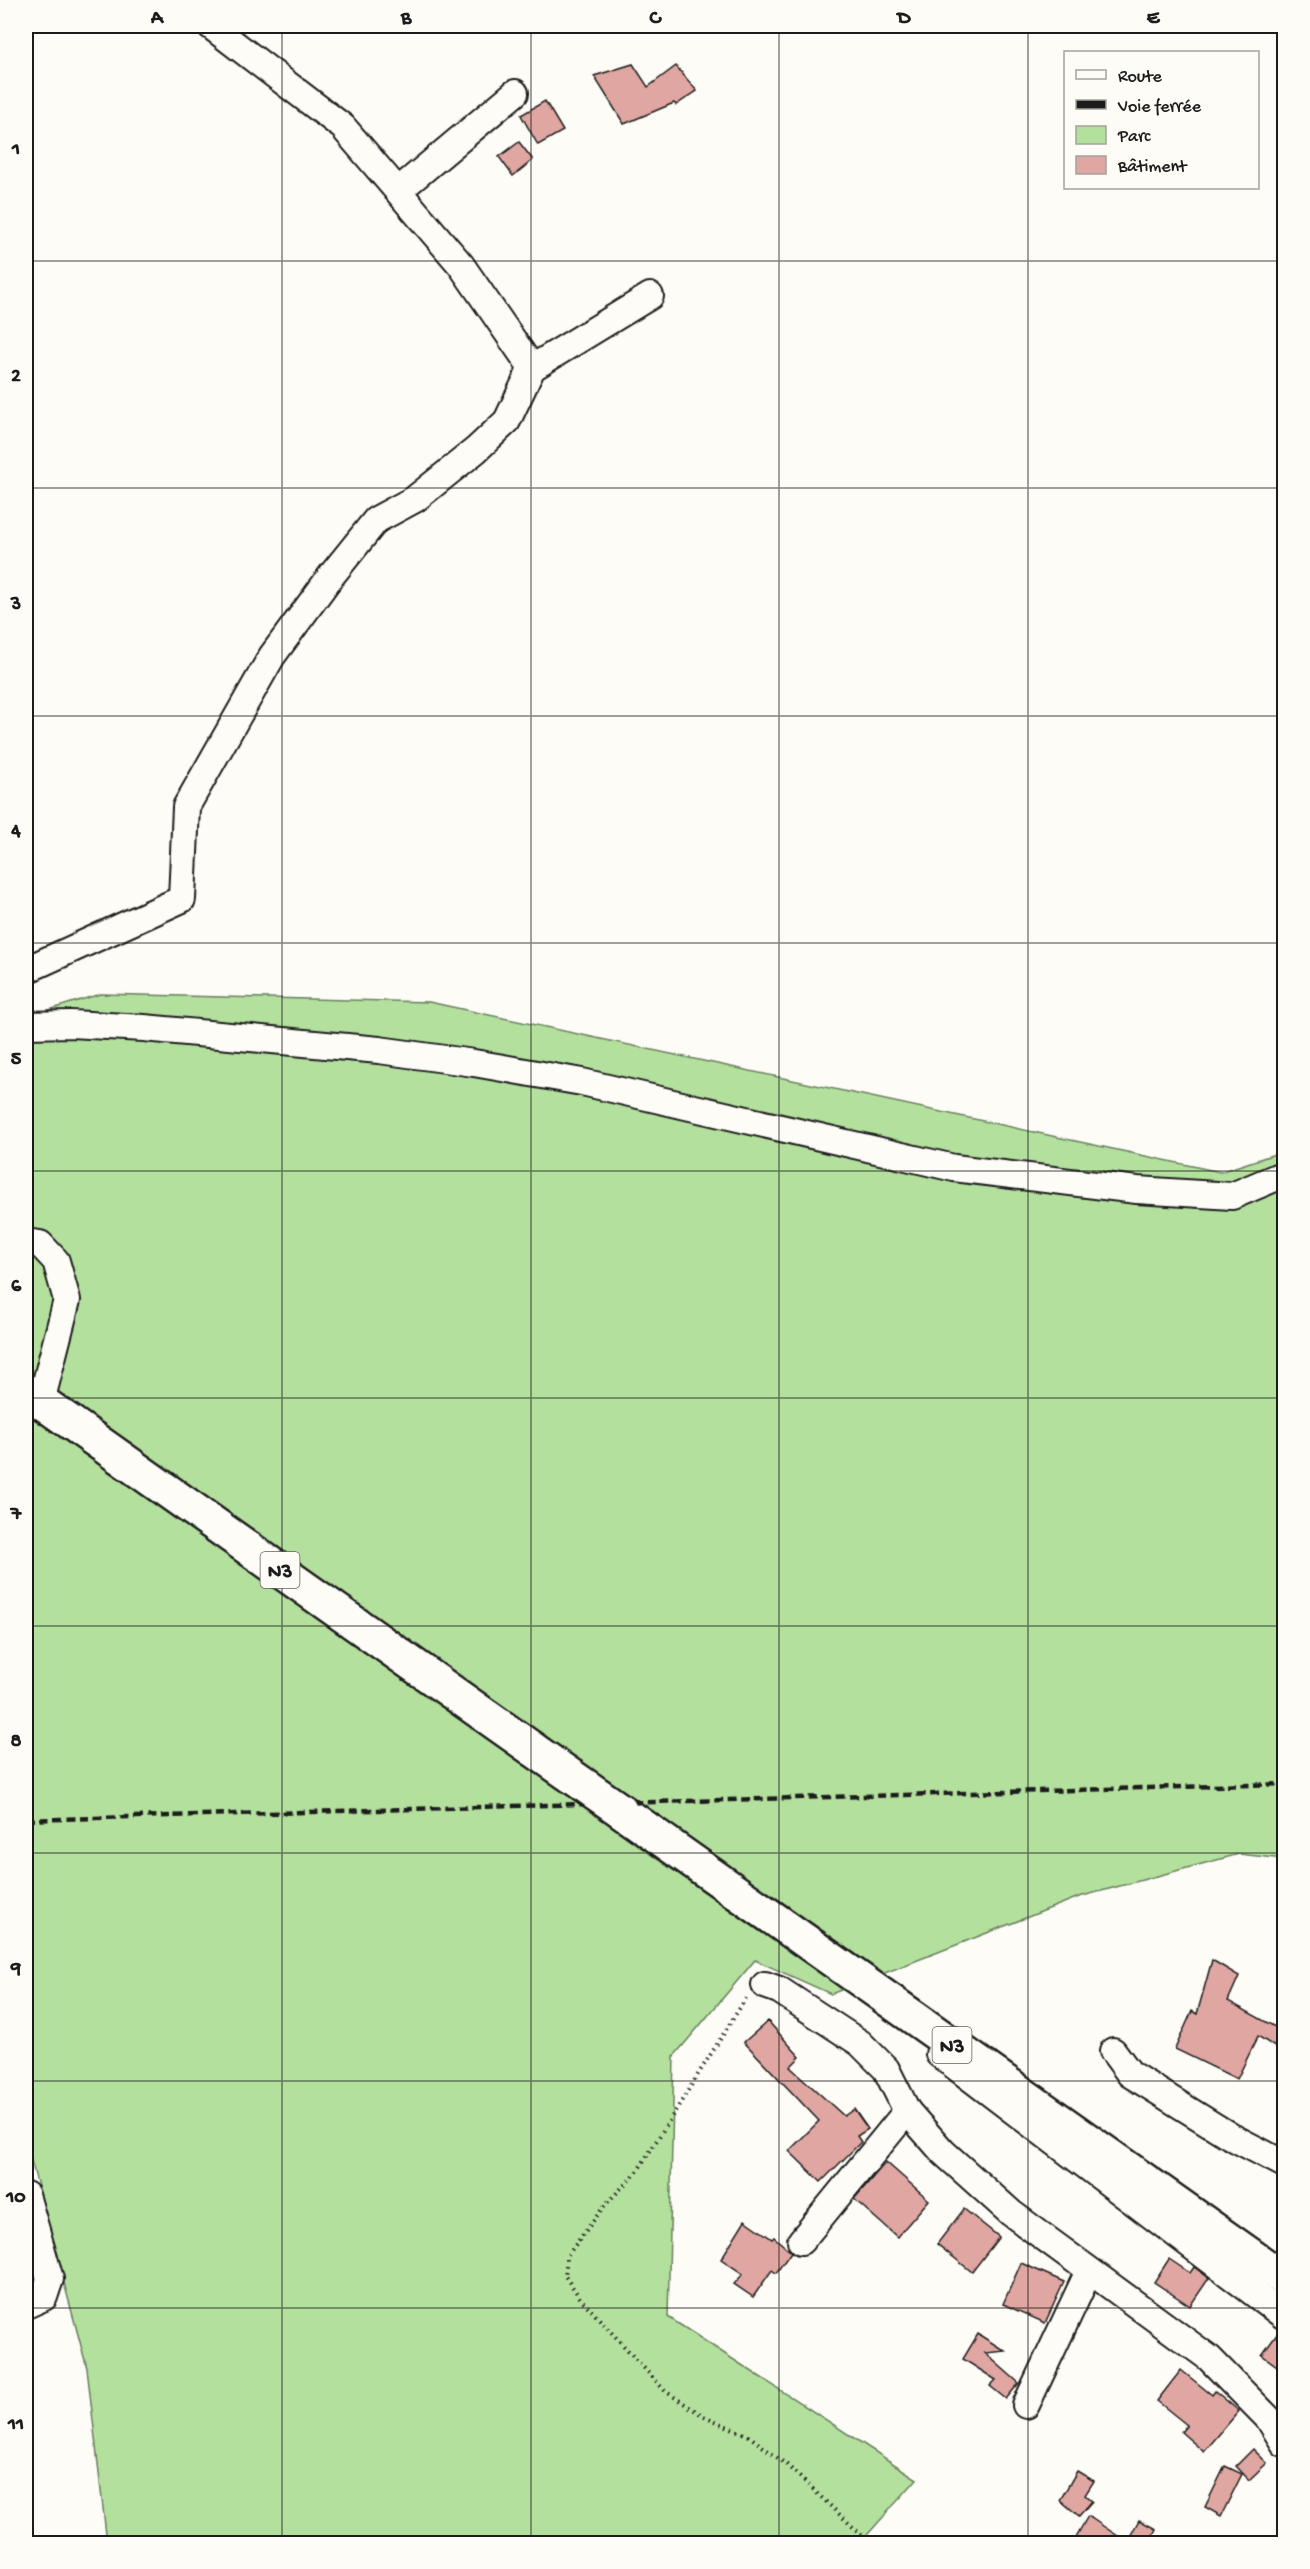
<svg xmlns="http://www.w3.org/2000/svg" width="1310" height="2569" viewBox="0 0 1310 2569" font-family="'Gochi Hand',sans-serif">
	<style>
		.green { fill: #b4e09e; stroke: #687e5d; stroke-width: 1.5 }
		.building { fill: #e0a6a1; stroke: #1c1c1c; stroke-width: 1.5 }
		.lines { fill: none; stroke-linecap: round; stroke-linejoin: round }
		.minor-casing { stroke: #1c1c1c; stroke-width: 30 }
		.highway-casing { stroke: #1c1c1c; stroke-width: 38 }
		.path { stroke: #1c1c1c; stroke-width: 4; stroke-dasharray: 1.5 4.5; stroke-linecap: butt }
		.minor { stroke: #fdfcf7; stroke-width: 26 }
		.highway { stroke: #fdfcf7; stroke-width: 33 }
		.rail { stroke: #1c1c1c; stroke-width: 4.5; stroke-dasharray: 9 4.5; stroke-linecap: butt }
		.highway-bridge-casing { stroke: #1c1c1c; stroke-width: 38; stroke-linecap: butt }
		.highway-bridge { stroke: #fdfcf7; stroke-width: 33 }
		.grid { fill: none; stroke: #1c1c1c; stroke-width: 1.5; stroke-opacity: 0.55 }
		.labels { text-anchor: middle; stroke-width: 4.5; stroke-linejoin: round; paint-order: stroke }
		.shield { fill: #fdfcf7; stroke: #605f5e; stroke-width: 1.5 }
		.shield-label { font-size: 21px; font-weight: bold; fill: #1c1c1c }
		.neatline { fill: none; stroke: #1c1c1c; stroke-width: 2 }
		.grid-label { font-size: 20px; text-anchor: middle; font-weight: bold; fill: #1c1c1c }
	</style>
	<rect width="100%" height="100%" fill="#fdfcf7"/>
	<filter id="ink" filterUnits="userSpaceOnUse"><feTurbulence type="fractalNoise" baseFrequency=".0167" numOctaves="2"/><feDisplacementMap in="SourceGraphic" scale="12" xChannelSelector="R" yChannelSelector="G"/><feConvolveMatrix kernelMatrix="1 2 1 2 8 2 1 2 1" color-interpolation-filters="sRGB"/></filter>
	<g filter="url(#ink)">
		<polygon class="green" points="100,994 429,1002 1220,1172 1284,1151 1284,1859 1239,1854 1079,1897 831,1994 755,1960 674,2056 668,2317 917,2479 860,2543 107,2543 87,2368 26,2142 26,1017"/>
		<g class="building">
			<polygon points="633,64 648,87 676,66 697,91 676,105 674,103 624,124 594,76"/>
			<polygon points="545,101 563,131 538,145 521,115"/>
			<polygon points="519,142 533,160 513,176 499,157"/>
			<polygon points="1212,1960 1239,1976 1228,2001 1284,2032 1284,2053 1258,2036 1237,2079 1175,2049 1192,2011 1197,2014"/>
			<polygon points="768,2021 800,2057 790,2067 844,2116 854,2109 868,2129 857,2136 861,2142 821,2182 789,2151 819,2121 744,2042"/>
			<polygon points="886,2162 929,2200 897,2237 854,2199"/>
			<polygon points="964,2209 999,2237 972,2272 937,2244"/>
			<polygon points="745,2220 772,2239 774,2237 791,2252 776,2273 772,2270 753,2297 734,2284 743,2274 721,2259"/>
			<polygon points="1169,2259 1190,2273 1194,2267 1209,2278 1190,2306 1154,2282"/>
			<polygon points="1021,2263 1064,2282 1045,2323 1003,2304"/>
			<polygon points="1280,2330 1284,2331 1284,2355 1277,2366 1262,2355"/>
			<polygon points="978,2334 1005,2351 985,2353 1019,2383 1006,2399 990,2386 996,2380 963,2359"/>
			<polygon points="1181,2370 1212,2395 1215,2391 1239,2411 1204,2452 1181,2432 1187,2425 1157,2401"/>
			<polygon points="1253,2449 1267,2463 1249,2480 1236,2466"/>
			<polygon points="1225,2466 1242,2474 1221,2516 1205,2507"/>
			<polygon points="1077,2471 1094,2481 1085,2495 1092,2501 1079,2516 1060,2500"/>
			<polygon points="1088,2516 1127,2542 1139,2520 1156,2529 1148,2544 1072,2544"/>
		</g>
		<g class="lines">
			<defs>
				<g id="minor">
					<polyline points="211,26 343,127 461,265 532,368"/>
					<polyline points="398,191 515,93"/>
					<polyline points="26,970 182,899 186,807 272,656 331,576 376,520 415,499 476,450 507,421 532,368 650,296"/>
					<polyline points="26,1025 71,1024 144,1028 379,1050 474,1063 582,1082 954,1168 1137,1190 1232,1196 1284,1174"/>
					<polyline points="26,1242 40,1244 56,1261 67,1300 41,1402"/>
					<polyline points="765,1985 779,1990 860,2043 886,2069 907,2111 943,2152 1011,2213 1209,2358 1269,2419 1284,2443"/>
					<polyline points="1113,2051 1130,2074 1230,2136 1284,2164"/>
					<polyline points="939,2054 1284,2316"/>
					<polyline points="26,2195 50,2279 44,2297 26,2305"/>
					<polyline points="801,2241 907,2111"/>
					<polyline points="1026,2405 1089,2271"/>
				</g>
				<g id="highway">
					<polyline points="26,1391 534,1750"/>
					<polyline points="620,1810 1284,2279"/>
				</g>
			</defs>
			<use href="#minor" class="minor-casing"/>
			<use href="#highway" class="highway-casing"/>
			<polyline class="path" points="746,1998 637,2172 605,2205 567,2256 565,2276 580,2298 665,2391 702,2415 749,2436 787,2465 871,2544"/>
			<use href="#minor" class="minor"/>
			<use href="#highway" class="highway"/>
			<polyline class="rail" points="26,1820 1284,1784"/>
			<defs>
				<polyline id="highway-bridge" points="534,1750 620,1810"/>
			</defs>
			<use href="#highway-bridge" class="highway-bridge-casing"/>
			<use href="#highway-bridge" class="highway-bridge"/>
		</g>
	</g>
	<path class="grid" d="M 282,26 L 282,2544M 531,26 L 531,2544M 779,26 L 779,2544M 1028,26 L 1028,2544M 26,261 L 1284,261M 26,488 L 1284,488M 26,716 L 1284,716M 26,943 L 1284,943M 26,1171 L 1284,1171M 26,1398 L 1284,1398M 26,1626 L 1284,1626M 26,1853 L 1284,1853M 26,2081 L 1284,2081M 26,2308 L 1284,2308"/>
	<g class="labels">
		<g class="shield">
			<rect x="260.5" y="1552" width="39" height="36" rx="4.5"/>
			<rect x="932.5" y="2027" width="39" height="36" rx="4.5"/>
		</g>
		<g class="shield-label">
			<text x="280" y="1577">N3</text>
			<text x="952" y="2052">N3</text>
		</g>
	</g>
	<rect width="1310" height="2569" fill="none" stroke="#fdfcf7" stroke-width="66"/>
	<rect x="1064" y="51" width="195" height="138" fill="#fdfcf7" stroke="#a3a29f" stroke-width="1.5"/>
	<rect x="1076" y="70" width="30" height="9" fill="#fdfcf7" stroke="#a3a29f" stroke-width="1.5"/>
	<text x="1118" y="81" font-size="18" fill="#1c1c1c">Route</text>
	<rect x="1076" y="100" width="30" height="9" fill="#1c1c1c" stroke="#a3a29f" stroke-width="1.5"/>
	<text x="1118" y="111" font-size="18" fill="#1c1c1c">Voie ferrée</text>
	<rect x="1076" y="126" width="30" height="18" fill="#b4e09e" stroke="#a3a29f" stroke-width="1.5"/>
	<text x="1118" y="141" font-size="18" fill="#1c1c1c">Parc</text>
	<rect x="1076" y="156" width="30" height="18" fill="#e0a6a1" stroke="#a3a29f" stroke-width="1.5"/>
	<text x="1118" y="171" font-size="18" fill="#1c1c1c">Bâtiment</text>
	<rect x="33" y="33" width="1244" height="2503" class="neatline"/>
	<g class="grid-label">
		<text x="157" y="23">A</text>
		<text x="406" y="23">B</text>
		<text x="655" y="23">C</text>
		<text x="904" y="23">D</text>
		<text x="1153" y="23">E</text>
		<text x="16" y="154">1</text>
		<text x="16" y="381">2</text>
		<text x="16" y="609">3</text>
		<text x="16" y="836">4</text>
		<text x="16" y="1064">5</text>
		<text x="16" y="1291">6</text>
		<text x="16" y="1519">7</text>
		<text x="16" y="1746">8</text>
		<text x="16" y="1974">9</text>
		<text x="16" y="2202">10</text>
		<text x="16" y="2429">11</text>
	</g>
</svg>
